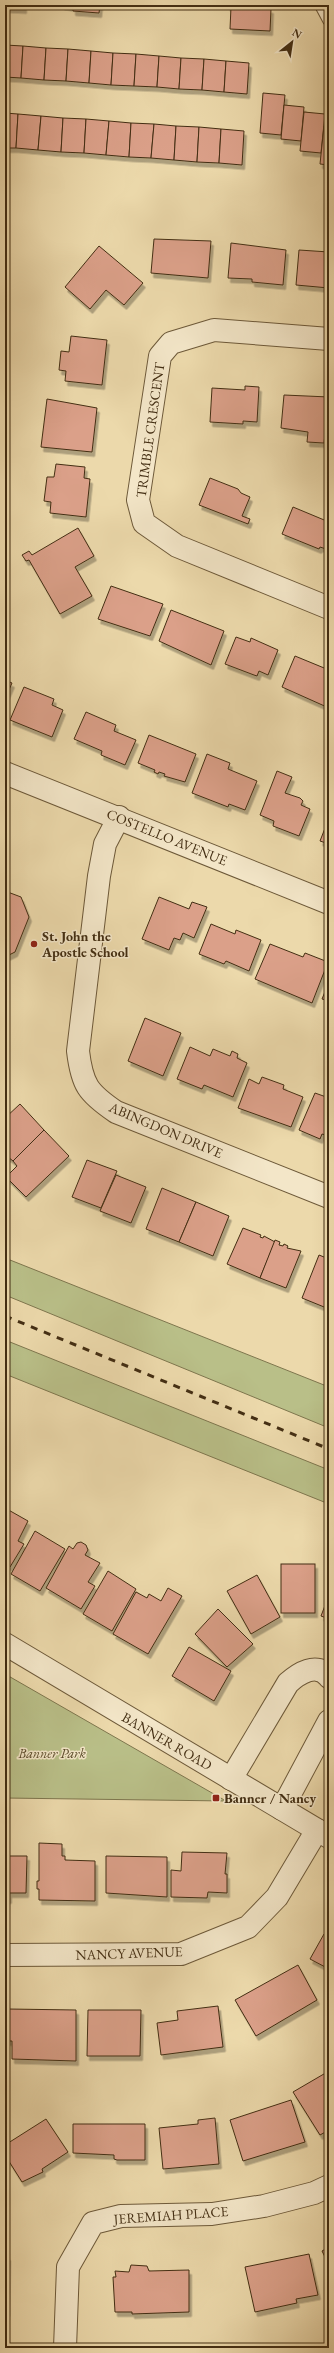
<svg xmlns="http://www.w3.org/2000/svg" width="334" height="2353" viewBox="0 0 334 2353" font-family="'EB Garamond',serif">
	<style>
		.green { fill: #b9bf88; stroke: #7e764e }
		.building { fill: #dba089; stroke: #432e13; filter: url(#shadow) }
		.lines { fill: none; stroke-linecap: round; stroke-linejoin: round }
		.service-casing { stroke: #6d5939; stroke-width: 14 }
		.minor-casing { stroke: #6d5939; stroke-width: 24 }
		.tertiary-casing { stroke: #6d5939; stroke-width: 24 }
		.service { stroke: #f3e6c8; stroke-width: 12 }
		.minor { stroke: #f3e6c8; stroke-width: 22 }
		.tertiary { stroke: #f3e6c8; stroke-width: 22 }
		.rail { stroke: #432e13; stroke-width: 3; stroke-dasharray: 7 7; stroke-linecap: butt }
		.poi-dot { fill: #8f2418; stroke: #f3e6c8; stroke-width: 1.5 }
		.labels { text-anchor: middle; stroke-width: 3; stroke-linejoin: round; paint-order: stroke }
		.street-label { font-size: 14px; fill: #432e13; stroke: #f3e6c8 }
		.poi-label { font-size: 14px; font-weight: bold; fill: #432e13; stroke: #f3e6c8; text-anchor: start }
		.park-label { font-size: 14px; font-style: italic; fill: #5b4b2a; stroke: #f3e6c8 }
	</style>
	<defs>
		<filter id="shadow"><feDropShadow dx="2.5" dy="4.5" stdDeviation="0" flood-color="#0004"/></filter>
	</defs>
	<rect width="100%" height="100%" fill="#ecd9ab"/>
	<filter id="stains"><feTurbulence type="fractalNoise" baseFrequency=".005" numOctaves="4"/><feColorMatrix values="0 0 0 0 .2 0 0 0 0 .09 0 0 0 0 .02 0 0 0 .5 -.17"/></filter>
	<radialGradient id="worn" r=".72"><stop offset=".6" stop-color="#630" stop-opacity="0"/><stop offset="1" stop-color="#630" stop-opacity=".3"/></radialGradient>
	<g class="green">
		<polygon points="5,1258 329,1387 329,1428 5,1295"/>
		<polygon points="5,1340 329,1470 329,1504 5,1374"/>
		<polygon points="5,1674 226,1801 5,1798"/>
	</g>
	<g class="building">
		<polygon points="5,5 24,5 24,9 5,8"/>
		<polygon points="62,5 100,5 99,13 73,11 73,7"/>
		<polygon points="228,5 263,5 263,8 228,7"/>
		<polygon points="231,7 271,9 270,31 230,29"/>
		<polygon points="5,45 23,46 21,78 5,77"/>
		<polygon points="23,46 46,48 44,80 21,78"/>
		<polygon points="46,48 68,49 66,81 44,80"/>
		<polygon points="68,49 91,51 89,83 66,81"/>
		<polygon points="91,51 113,53 111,85 89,83"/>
		<polygon points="113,53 136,54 134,86 111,85"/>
		<polygon points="136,54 159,56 157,87 134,86"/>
		<polygon points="159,56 181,58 179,89 157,87"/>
		<polygon points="181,58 204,59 202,90 179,89"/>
		<polygon points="204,59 226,61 224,92 202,90"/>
		<polygon points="226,61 249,63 247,94 224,92"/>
		<polygon points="263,93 285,95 281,135 260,133"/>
		<polygon points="284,105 304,107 301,141 281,139"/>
		<polygon points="304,112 325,114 321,153 300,151"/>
		<polygon points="5,113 18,114 16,148 5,148"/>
		<polygon points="18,114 41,116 38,150 16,148"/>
		<polygon points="41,116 63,118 61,152 38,150"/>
		<polygon points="63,118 86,119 84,153 61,152"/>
		<polygon points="86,119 109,121 106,155 84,153"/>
		<polygon points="109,121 131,123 129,157 106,155"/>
		<polygon points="131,123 154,124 151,158 129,157"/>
		<polygon points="154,124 176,126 174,160 151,158"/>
		<polygon points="176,126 199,127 197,162 174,160"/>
		<polygon points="324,126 329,126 329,165 320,164"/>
		<polygon points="199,127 221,129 219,163 197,162"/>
		<polygon points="221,129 244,131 242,165 219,163"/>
		<polygon points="154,239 211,241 208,278 151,273"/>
		<polygon points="231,243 286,250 283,285 252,282 252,279 228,278"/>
		<polygon points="99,246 143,283 124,305 106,290 90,309 65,287"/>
		<polygon points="299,250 329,252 329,288 296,285"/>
		<polygon points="71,336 107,340 102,385 65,381 66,371 59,370 61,351 69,352"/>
		<polygon points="245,386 259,387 257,422 243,421 243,424 210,422 212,388 245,390"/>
		<polygon points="284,395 329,397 329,434 325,434 324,443 307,442 308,432 281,428"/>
		<polygon points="47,399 97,408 92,452 41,447"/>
		<polygon points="56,464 85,467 84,478 90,479 86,517 50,513 51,502 44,501 47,477 54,477"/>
		<polygon points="210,478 238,489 241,493 250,497 242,516 250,519 248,524 199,505"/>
		<polygon points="293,507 329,522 329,550 320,547 319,549 282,534"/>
		<polygon points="78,528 94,556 75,567 92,596 60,614 29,560 26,561 22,555 29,551 32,555"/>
		<polygon points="111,586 163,604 150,636 98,619"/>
		<polygon points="171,610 224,631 211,665 159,641"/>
		<polygon points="236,637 250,642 251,638 278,650 268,675 259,671 257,676 254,675 225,664"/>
		<polygon points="295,656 329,670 329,708 282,687"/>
		<polygon points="5,680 12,683 5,699"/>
		<polygon points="24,687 54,699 52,705 63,710 52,737 10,720"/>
		<polygon points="86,712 116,725 114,731 136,740 125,765 101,755 102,751 74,739"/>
		<polygon points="149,735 196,754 185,782 164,776 165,774 159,772 158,774 154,772 155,770 138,763"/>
		<polygon points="207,754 230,763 228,769 257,781 245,810 229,804 228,807 192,793"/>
		<polygon points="277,771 292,777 285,793 300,798 303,801 301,805 310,809 299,836 273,826 274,821 260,815"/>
		<polygon points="329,818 329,844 320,841"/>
		<polygon points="5,891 21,897 29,917 15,952 7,956 5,955"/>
		<polygon points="159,897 189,909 192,902 207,907 194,938 183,933 180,940 174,938 169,950 142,939"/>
		<polygon points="211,924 235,934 236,930 261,940 249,971 226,961 224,964 199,954"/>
		<polygon points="270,944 303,957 305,953 328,962 312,1003 255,979"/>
		<polygon points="329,982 329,1001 322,999"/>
		<polygon points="145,1018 181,1033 163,1076 128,1061"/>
		<polygon points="190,1047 210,1056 213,1049 230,1056 232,1051 238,1054 237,1058 247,1063 233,1097 204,1085 202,1089 177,1079"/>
		<polygon points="262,1077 284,1085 283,1089 303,1097 291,1127 238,1108 249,1079 259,1084"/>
		<polygon points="315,1093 329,1098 329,1136 322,1134 320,1139 299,1130"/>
		<polygon points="20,1104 44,1130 13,1161 8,1157 5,1160 5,1118"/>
		<polygon points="44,1130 69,1156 26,1197 6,1177 17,1166 13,1161"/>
		<polygon points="87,1160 117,1171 101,1208 72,1197"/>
		<polygon points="116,1175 146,1187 131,1223 100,1211"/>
		<polygon points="162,1188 196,1202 179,1242 146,1229"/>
		<polygon points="196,1202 229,1216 213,1256 179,1242"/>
		<polygon points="243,1228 261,1235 260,1237 263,1238 264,1236 275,1242 260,1278 227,1264"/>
		<polygon points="275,1240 280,1242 279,1245 283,1246 284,1244 288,1246 287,1248 301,1251 286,1288 260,1278"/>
		<polygon points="319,1255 329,1259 329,1309 302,1298"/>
		<polygon points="5,1508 28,1521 18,1541 24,1544 10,1567 5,1564"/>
		<polygon points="35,1531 65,1549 40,1591 11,1574"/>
		<polygon points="81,1542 86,1545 88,1550 85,1555 100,1563 88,1582 95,1586 81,1609 46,1588 69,1546 73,1549 77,1543"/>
		<rect x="281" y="1564" width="34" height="49"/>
		<polygon points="108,1571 136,1589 112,1631 83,1614"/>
		<polygon points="257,1575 280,1617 251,1634 227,1591"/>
		<polygon points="168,1588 182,1596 148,1654 113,1634 136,1592 147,1598 149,1594 161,1601"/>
		<polygon points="329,1595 329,1619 321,1616"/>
		<polygon points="218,1609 253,1644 227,1667 195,1634"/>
		<polygon points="189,1647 231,1671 214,1701 172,1676"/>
		<polygon points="39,1843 62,1844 62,1856 65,1856 65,1860 95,1861 95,1901 39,1900 39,1889 37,1889 37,1881 39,1881"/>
		<polygon points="182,1852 227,1853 225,1874 227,1874 227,1893 208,1892 207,1898 171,1897 171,1870 181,1871"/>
		<polygon points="5,1856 27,1856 26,1893 9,1893 9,1899 5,1899"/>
		<polygon points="106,1856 167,1857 167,1897 106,1893"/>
		<polygon points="329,1930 329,1969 310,1959 324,1934 326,1935"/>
		<polygon points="298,1965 317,2000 256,2036 235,2000"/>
		<polygon points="218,2006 223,2047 161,2055 157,2023 178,2020 177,2011"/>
		<polygon points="8,2009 76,2010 76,2061 12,2059 12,2041 7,2041"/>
		<polygon points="88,2010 141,2010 140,2056 87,2056"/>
		<polygon points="329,2071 329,2130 320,2135 293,2092"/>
		<polygon points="291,2100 305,2142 243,2161 230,2120"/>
		<polygon points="215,2118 219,2164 163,2169 159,2128 198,2124 198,2120"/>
		<polygon points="46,2119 68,2152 42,2169 43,2172 22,2182 5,2155 5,2145"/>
		<polygon points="73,2124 145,2124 145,2160 117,2160 114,2159 114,2155 73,2153"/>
		<polygon points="329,2247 329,2265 322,2251"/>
		<polygon points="309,2254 318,2295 296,2299 297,2303 255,2312 245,2267"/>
		<polygon points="5,2256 8,2256 7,2312 5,2311"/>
		<polygon points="131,2265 147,2266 149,2271 189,2270 189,2312 132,2314 132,2312 115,2312 113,2277 116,2277 115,2271 129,2272"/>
	</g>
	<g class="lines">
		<defs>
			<polyline id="service" points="321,5 329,20"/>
			<g id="minor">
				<polyline points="329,339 214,330 171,343 160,356 138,500 144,523 177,546 329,608"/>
				<polyline points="5,773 329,903"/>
				<path d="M 119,817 L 105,844 L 99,876 L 78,1051 C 82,1085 88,1093 116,1112 L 329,1197"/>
				<path d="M 231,1779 L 288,1683 C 298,1674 317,1661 329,1677"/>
				<polyline points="282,1809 329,1721"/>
				<polyline points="5,1955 181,1954 248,1927 277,1897 317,1830"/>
				<polyline points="65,2348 68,2267 93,2223 121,2216 212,2214 264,2206 314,2193 329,2186"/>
			</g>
			<polyline id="tertiary" points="5,1644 329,1837"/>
		</defs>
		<use href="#service" class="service-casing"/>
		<use href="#minor" class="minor-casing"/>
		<use href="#tertiary" class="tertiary-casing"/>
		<use href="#service" class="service"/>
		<use href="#minor" class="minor"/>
		<use href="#tertiary" class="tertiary"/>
		<polyline class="rail" points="5,1316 329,1449"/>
	</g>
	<g class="poi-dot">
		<circle cx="34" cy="944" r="4"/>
		<rect x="212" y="1794" width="8" height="8" rx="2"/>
	</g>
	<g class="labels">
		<g class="street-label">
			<text transform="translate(150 430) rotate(-82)" y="5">TRIMBLE CRESCENT</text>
			<text transform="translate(167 837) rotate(22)" y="5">COSTELLO AVENUE</text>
			<text transform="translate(166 1130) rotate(23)" y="5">ABINGDON DRIVE</text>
			<text transform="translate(167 1741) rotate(30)" y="5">BANNER ROAD</text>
			<text transform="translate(129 1953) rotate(-2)" y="5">NANCY AVENUE</text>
			<text transform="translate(171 2215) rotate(-4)" y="5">JEREMIAH PLACE</text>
		</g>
		<g class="poi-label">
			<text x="42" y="941">St. John the<tspan x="42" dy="16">Apostle School</tspan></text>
			<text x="224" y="1803">Banner / Nancy</text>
		</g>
		<g class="park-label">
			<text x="52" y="1758">Banner Park</text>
		</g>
	</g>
	<rect width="334" height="2353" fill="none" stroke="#ecd9ab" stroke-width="20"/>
	<rect x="6" y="6" width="322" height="2341" fill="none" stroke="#432e13" stroke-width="2"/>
	<rect x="10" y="10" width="314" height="2333" fill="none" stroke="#432e13"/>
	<g transform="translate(292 42) rotate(30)" stroke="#f3e6c8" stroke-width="3" paint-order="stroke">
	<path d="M0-3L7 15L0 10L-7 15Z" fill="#432e13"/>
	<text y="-6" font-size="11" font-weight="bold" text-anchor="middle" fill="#432e13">N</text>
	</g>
	<rect width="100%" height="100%" filter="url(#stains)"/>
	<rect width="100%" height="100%" fill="url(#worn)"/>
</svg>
